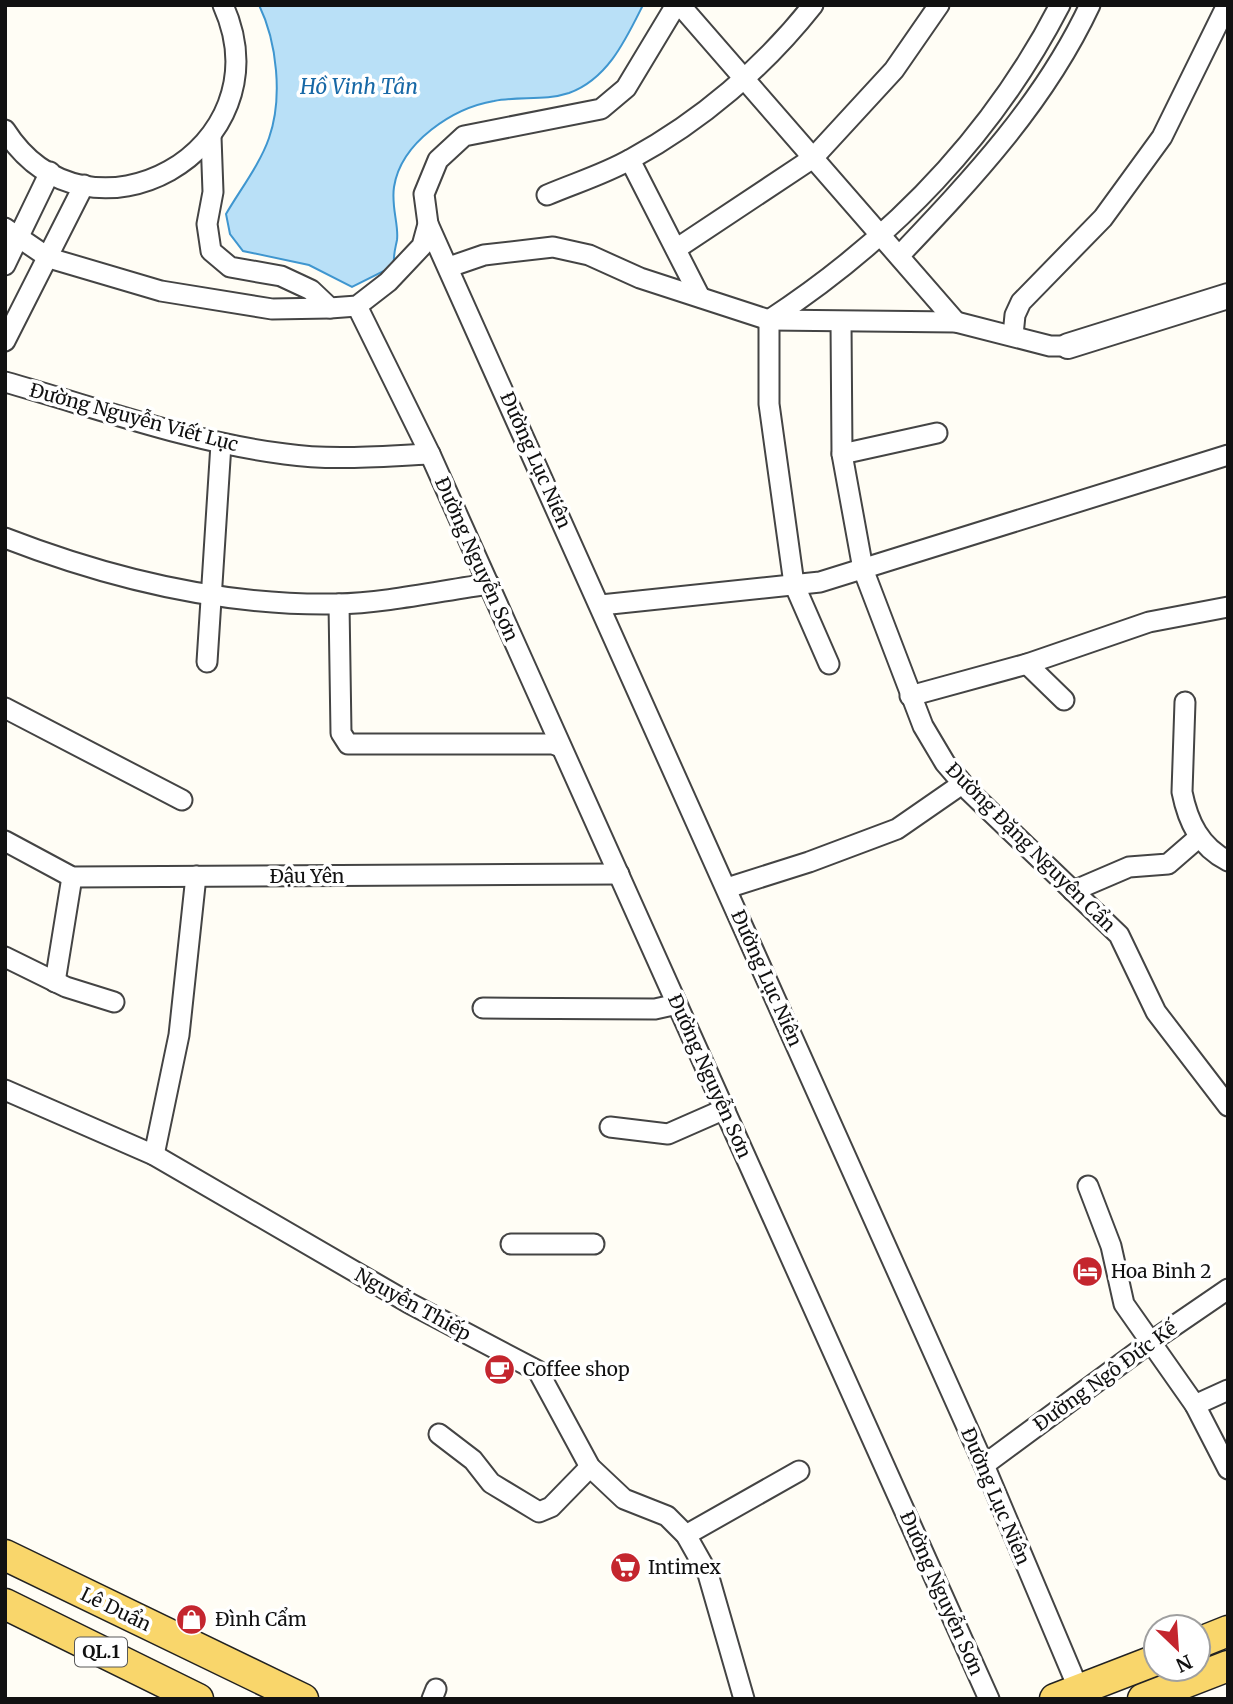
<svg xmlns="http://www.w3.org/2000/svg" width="1233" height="1704" viewBox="0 0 1233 1704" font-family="Merriweather,serif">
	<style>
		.water { fill: #b9e0f7; stroke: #3f96cf; stroke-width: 2 }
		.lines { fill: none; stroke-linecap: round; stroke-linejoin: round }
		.minor-casing { stroke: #444; stroke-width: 23 }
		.tertiary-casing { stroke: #444; stroke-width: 28 }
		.primary-casing { stroke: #222; stroke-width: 33 }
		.minor { stroke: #fff; stroke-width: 19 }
		.tertiary { stroke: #fff; stroke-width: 24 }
		.primary { stroke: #f9d66b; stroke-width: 30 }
		.labels { text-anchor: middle; stroke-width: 7; stroke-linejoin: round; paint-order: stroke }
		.shield { fill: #fff; stroke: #585858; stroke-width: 2 }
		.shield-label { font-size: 18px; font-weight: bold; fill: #111 }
		.street-label { font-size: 19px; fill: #111; stroke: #fff }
		.poi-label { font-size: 19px; fill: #111; stroke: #fff; text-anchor: start }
		.water-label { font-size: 21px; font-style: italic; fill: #1768a6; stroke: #fff }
	</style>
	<rect width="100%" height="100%" fill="#fffdf5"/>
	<path class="water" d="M 259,5 L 643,5 C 626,39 608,79 569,93 C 545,101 519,96 494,101 C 453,108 401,142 394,187 C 391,207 399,225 397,240 C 395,250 393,255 394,266 L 352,287 L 309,265 L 243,251 L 230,234 L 226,214 C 240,190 260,164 269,138 C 283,98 277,42 259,5 Z"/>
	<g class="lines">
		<defs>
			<g id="minor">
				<polyline points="680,5 956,322"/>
				<path d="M 5,130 C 88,260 288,150 223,5"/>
				<polyline points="211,137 213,192 207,224 211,251 230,267 281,276 311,290 330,308 357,306 388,282 422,246 428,224 424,194 438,160 464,136 601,109 626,88 676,5"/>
				<polyline points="630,160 700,297"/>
				<path d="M 547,195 C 575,183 605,174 631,159 C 701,121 764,67 813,5"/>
				<polyline points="428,224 984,1465 1079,1690"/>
				<polyline points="5,228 49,258 161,291 272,309 330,308"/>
				<polyline points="676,249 813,158 894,70 939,5"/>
				<path d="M 899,256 C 973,178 1044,103 1090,5"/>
				<polyline points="5,265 50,172"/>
				<polyline points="449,267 484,255 553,247 589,255 640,278 769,320 956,322 1050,346 1068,346"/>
				<polyline points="357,306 430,454 989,1699"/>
				<polyline points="841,322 842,454 863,569 923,726 945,763 970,792 1119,935 1156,1012 1228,1106"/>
				<polyline points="1013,335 1015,315 1021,302 1103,218 1162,137 1227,5"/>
				<polyline points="5,341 84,185"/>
				<path d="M 5,382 C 98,408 190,442 285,454 C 333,461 382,456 430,454"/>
				<polyline points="842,454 937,433"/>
				<path d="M 5,538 C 111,579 222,606 336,604 C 386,603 439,591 489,584"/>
				<polyline points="339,604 341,733 348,744 553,744 561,747"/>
				<polyline points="601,605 820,582 1228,455"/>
				<polyline points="207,662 221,444"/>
				<path d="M 829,664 L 794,584 L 769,404 L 769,320 C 891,240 993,135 1060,5"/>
				<polyline points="1027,664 1064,700"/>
				<polyline points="910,696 1027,664 1149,622 1228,607"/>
				<path d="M 1185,702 L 1182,792 C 1188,822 1200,847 1228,861"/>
				<polyline points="5,708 182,800"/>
				<polyline points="5,841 72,877 619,874"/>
				<polyline points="727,888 809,862 897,829 962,784"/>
				<polyline points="1073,891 1129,867 1168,864 1198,838"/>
				<polyline points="5,957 66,987 114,1002"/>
				<polyline points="55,982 72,877"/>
				<polyline points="483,1008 655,1009 673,1005 675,1000"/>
				<polyline points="5,1090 154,1155 409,1303 538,1371 590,1467 624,1499 667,1516 686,1535 708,1574 744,1699"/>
				<polyline points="610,1127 668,1134 725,1109"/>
				<polyline points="154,1155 179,1035 196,876"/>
				<polyline points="1088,1186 1111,1246 1124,1304 1195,1405 1228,1469"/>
				<polyline points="511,1244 594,1244"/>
				<polyline points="1195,1405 1228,1390"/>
				<polyline points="439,1434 473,1460 491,1483 539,1512 551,1507 590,1467"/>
				<polyline points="984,1465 1152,1341 1228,1289"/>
				<polyline points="686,1535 799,1471"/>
				<polyline points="432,1699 436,1689"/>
			</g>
			<polyline id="tertiary" points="1068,346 1228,296"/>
			<g id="primary">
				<polyline points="5,1555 303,1699"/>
				<polyline points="5,1604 198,1699"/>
				<polyline points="1198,1643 1228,1631"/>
				<polyline points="1055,1699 1156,1660"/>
				<polyline points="1143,1699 1228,1666"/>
			</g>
		</defs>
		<use href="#minor" class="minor-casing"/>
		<use href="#tertiary" class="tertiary-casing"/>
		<use href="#primary" class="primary-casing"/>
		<use href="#minor" class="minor"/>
		<use href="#tertiary" class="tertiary"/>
		<use href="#primary" class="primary"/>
	</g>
	<defs>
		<symbol id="hotel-disc" viewBox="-11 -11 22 22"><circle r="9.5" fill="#c4262e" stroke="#fff"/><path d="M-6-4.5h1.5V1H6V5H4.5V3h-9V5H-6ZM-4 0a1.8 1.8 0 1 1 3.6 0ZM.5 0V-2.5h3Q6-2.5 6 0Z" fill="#fff"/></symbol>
		<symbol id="cafe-disc" viewBox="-11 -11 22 22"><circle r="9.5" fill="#c4262e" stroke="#fff"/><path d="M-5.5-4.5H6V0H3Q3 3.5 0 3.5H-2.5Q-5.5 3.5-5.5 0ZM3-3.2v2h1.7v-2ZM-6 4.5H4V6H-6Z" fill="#fff"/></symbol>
		<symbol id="supermarket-disc" viewBox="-11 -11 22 22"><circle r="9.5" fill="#c4262e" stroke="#fff"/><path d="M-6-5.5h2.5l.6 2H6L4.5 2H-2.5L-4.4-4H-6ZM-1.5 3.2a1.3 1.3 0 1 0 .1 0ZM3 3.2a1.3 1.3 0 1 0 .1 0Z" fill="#fff"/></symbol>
		<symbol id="shop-disc" viewBox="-11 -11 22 22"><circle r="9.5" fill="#c4262e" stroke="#fff"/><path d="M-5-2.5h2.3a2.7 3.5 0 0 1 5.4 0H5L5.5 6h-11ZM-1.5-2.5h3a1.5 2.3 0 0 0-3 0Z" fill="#fff"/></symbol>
	</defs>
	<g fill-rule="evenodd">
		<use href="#hotel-disc" x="1070" y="1254" width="35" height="35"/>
		<use href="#cafe-disc" x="482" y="1352" width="35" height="35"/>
		<use href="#supermarket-disc" x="608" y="1550" width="35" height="35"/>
		<use href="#shop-disc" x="174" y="1602" width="35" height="35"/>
	</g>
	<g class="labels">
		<rect class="shield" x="75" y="1637.5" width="52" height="29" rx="5"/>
		<g class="shield-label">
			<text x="101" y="1658">QL.1</text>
		</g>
		<g class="street-label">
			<text transform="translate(134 417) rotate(15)" y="7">Đường Nguyễn Viết Lục</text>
			<text transform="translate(536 460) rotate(66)" y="7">Đường Lục Niên</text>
			<text transform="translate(477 559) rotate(66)" y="7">Đường Nguyễn Sơn</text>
			<text transform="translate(1031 847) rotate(45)" y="7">Đường Đặng Nguyên Cẩn</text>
			<text x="307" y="883">Đậu Yên</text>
			<text transform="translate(767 978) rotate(66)" y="7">Đường Lục Niên</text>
			<text transform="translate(710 1076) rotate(66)" y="7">Đường Nguyễn Sơn</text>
			<text transform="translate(413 1304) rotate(29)" y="7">Nguyễn Thiếp</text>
			<text transform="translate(1105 1376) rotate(-36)" y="7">Đường Ngô Đức Kế</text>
			<text transform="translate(996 1496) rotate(67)" y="7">Đường Lục Niên</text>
			<text transform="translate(942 1593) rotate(66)" y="7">Đường Nguyễn Sơn</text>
			<text transform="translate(116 1609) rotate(26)" y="7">Lê Duẩn</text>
		</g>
		<g class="poi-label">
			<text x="1111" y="1278">Hoa Binh 2</text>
			<text x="523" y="1376">Coffee shop</text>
			<text x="648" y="1574">Intimex</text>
			<text x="215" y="1626">Đình Cẩm</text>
		</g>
		<g class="water-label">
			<text x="359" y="94">Hồ Vinh Tân</text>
		</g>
	</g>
	<rect width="1233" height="1704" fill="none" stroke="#111111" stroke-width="14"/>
	<g transform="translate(1177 1648) rotate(155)"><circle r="33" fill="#ffffff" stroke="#a0a0a0" stroke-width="2"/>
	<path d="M0-5L12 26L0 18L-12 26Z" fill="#c4262e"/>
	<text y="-10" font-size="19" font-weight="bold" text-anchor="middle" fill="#111111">N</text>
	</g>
</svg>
